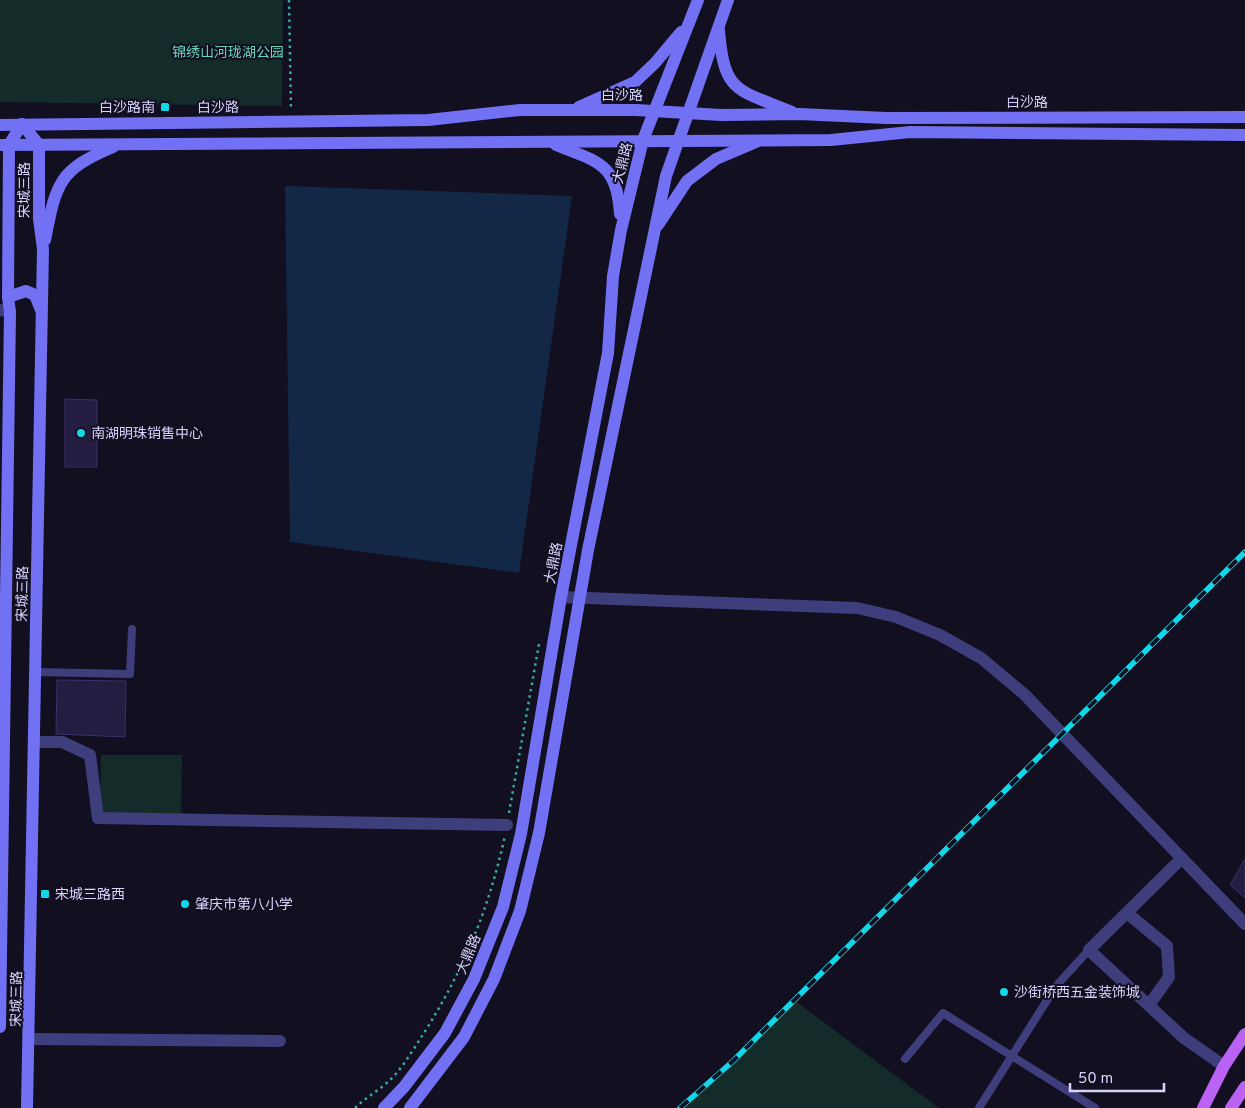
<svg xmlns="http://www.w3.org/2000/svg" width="1245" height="1108" viewBox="0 0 1245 1108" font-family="Overpass,'Noto Sans SC',sans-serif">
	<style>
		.green { fill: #132b29 }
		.water { fill: #132847 }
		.building { fill: #231d41; stroke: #3b306b }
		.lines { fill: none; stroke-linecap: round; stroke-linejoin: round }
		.path { stroke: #37aba2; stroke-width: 2.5; stroke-dasharray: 2.5 4; stroke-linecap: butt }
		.lane { stroke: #3f3e7d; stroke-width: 8 }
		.street { stroke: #3f3e7d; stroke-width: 12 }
		.secondary { stroke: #7271f4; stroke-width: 12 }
		.primary { stroke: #ba62f3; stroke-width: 12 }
		.rail-casing { stroke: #12d7e9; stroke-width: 5.5 }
		.rail { stroke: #120f21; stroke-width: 4; stroke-dasharray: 11; stroke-linecap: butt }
		.poi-dot { fill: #12d7e9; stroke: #120f21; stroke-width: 2 }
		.labels { text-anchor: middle; stroke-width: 4; stroke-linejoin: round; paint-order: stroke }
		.park-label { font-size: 14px; fill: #64d6b7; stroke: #120f21 }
		.street-label { font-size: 14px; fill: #d7d3fc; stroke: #120f21 }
		.poi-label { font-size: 14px; fill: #d7d3fc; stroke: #120f21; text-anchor: start }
	</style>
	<rect width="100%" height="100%" fill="#120f21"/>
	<g class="green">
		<polygon points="0,0 283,0 282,106 0,102"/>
		<polygon points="101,755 182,755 181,814 100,813"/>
		<polygon points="794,1000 939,1108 680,1108 732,1062"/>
	</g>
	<polygon class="water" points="285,186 572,196 519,573 290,542"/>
	<g class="building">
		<polygon points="65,399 97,400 97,467 65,467"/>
		<polygon points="57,680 126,681 125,737 56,734"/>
		<polygon points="1245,859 1245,898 1230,885"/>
	</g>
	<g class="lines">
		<g class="path">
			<polyline points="289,0 291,110"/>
			<polyline points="509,813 539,644"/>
			<path d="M 355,1108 C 366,1097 380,1090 391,1079 C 404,1066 414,1048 424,1033 C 465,967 488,911 505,836"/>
		</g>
		<g class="lane">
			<polyline points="36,672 130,674 132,629"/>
			<polyline points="905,1059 943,1013 1095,1108"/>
			<polyline points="979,1108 1056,986 1089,950"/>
		</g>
		<g class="street">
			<polyline points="0,310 10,312"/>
			<polyline points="561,597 857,608 896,617 940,635 981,658 1024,694 1245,924"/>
			<polyline points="35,742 62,742 90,755 98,818 507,825"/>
			<polyline points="1182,858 1089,950 1184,1038 1224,1066"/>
			<polyline points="1127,913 1167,946 1169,977 1149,1005"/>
			<polyline points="30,1039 280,1041"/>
		</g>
		<g class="secondary">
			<path d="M 719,30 C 724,94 737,89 792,112"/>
			<polyline points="579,107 635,82 655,63 681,32"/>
			<polyline points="22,124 39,145 39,219 43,249 27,1108"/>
			<polyline points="0,125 428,120 520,110 636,110 721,115 799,114 886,118 1245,117"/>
			<polyline points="0,145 831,140 910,132 1245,135"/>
			<path d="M 556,145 C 598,162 617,163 620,214"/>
			<polyline points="658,225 687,181 716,159 756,142"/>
			<path d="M 45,240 C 56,184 58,170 113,147"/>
			<polyline points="8,297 26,291 35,295 41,310"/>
			<polyline points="0,1027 10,312 8,297 9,145 22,124"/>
			<polyline points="384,1108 404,1087 445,1033 474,979 503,907 521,834 561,597 608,353 613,276 621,230 643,140 698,0"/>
			<polyline points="410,1108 464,1037 494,979 520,911 539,833 588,550 666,176 728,0"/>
		</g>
		<g class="primary">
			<polyline points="1203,1108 1224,1066 1245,1034"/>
			<polyline points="1231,1108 1245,1087"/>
		</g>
		<defs>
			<polyline id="rail" points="680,1108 732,1062 1245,552"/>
		</defs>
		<use href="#rail" class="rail-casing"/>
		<use href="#rail" class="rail"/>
	</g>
	<g class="poi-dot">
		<rect x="160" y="102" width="10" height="10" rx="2.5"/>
		<circle cx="81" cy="433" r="5"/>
		<rect x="40" y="889" width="10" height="10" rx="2.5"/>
		<circle cx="185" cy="904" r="5"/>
		<circle cx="1004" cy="992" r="5"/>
	</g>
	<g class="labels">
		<g class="park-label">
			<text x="228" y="57">锦绣山河珑湖公园</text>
		</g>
		<g class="street-label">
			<text x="622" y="100">白沙路</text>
			<text x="1027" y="107">白沙路</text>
			<text transform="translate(218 107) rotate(-1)" y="5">白沙路</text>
			<text transform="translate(622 163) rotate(-76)" y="5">大鼎路</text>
			<text transform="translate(24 190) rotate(-90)" y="5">宋城三路</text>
			<text transform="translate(553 563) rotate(-79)" y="5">大鼎路</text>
			<text transform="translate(22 594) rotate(-89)" y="5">宋城三路</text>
			<text transform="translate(468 954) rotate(-67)" y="5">大鼎路</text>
			<text transform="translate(16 999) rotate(-89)" y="5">宋城三路</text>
		</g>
		<g class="poi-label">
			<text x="155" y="112" text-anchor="end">白沙路南</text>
			<text x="91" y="438">南湖明珠销售中心</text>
			<text x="55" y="899">宋城三路西</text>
			<text x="195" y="909">肇庆市第八小学</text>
			<text x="1014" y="997">沙街桥西五金装饰城</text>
		</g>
	</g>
	<path d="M1070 1083v8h94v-8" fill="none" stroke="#d7d3fc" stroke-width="2.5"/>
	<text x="1078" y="1083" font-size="15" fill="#d7d3fc" stroke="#120f21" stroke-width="4" paint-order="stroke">50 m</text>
</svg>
